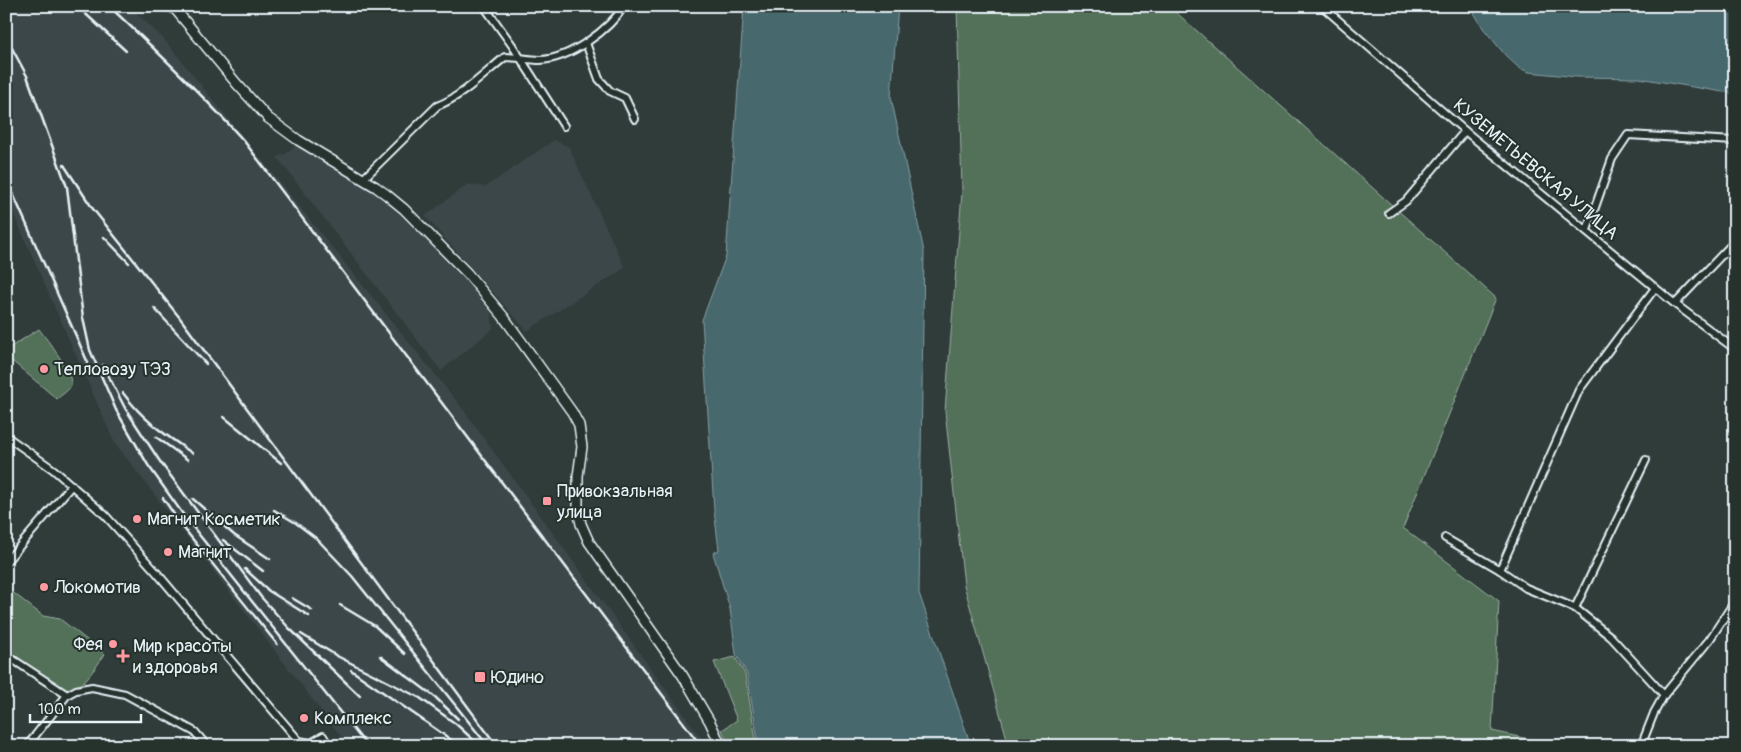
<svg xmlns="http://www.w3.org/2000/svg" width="1741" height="752" viewBox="0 0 1741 752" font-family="Pangolin,sans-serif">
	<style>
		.built { fill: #3a4648 }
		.green { fill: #527058; stroke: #9db0a8 }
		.water { fill: #47686d; stroke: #879fa5 }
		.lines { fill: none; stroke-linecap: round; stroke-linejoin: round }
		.street-casing { stroke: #e8f1f8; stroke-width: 10 }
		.secondary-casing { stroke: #e8f1f8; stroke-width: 12 }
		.street { stroke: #26332d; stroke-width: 6 }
		.secondary { stroke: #26332d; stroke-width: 9 }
		.rail { stroke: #e8f1f8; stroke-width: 2.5 }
		.poi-dot { fill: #ff9aa2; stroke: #26332d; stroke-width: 2 }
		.labels { text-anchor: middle; stroke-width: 4; stroke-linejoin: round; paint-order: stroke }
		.street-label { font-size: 18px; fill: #e8f1f8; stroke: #26332d }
		.poi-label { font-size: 18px; fill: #e8f1f8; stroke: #26332d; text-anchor: start }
	</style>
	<rect width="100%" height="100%" fill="#2f3c39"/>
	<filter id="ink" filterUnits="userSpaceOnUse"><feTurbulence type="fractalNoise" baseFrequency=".02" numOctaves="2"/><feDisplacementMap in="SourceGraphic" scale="10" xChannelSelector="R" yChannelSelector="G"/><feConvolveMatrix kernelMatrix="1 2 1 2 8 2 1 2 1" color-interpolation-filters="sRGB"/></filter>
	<g filter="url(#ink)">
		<g class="built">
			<polygon points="6,6 129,6 164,39 463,409 707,746 348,746 114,442 6,197"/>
			<polygon points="554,140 569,147 625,268 527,331 425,216 468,184 485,187"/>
			<polygon points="296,145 380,195 425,239 491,308 493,329 441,371 277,157 285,154"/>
		</g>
		<g class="green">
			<polygon points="957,6 1169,6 1496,298 1403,528 1499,601 1492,731 1560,746 1009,746 964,585 945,411 962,192"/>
			<path d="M 39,329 C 47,340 73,372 71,385 C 70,390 61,395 57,399 L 6,356 L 6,350 Z"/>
			<path d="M 6,587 L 43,616 L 60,619 L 105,654 C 94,670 84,685 67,695 L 6,655 Z"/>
			<polygon points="735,657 745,674 757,746 729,746 722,730 737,720 714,662"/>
		</g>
		<g class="water">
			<polygon points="744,6 898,6 891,97 924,252 919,593 971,746 759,746 747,674 736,654 730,609 713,553 719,550 714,510 702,320 726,256"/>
			<polygon points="1470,6 1735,6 1735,94 1639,78 1577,77 1529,72 1519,68 1506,56 1483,28"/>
		</g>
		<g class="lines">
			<defs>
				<g id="street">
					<polyline points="160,6 175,9"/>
					<polyline points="484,6 512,45 564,126"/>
					<polyline points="1322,6 1465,131 1675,304 1735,349"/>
					<polyline points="586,43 599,79 610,91 625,98 635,119"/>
					<path d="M 363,179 L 437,106 C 463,96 484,74 505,57 C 517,57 529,60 540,60 C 570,59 609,30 624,6"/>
					<polyline points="1389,213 1406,201 1465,131"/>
					<polyline points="1587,230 1612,159 1628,135 1735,141"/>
					<polyline points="1675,304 1735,241"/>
					<polyline points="6,436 54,470 105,515 157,573 299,741"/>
					<polyline points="1445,538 1500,570 1526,588 1575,608 1611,637 1664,695"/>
					<polyline points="6,562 72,485"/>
					<polyline points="1500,570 1579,390 1655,288"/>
					<polyline points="1575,608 1646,460"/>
					<polyline points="6,655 67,695"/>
					<polyline points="27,746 67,695 76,690 92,687 125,694 195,732 207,746"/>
					<polyline points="293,746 299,741 311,743 323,736 329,746"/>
					<polyline points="1641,746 1654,713 1664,695 1710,639 1735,601"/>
				</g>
				<polyline id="secondary" points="177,6 175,9 237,84 268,118 298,140 376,187 387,195 404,209 467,273 503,316 572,412 579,425 582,447 578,476 578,510 581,524 589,542 683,676 710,722 721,746"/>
			</defs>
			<use href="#street" class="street-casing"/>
			<use href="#secondary" class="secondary-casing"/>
			<use href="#street" class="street"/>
			<use href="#secondary" class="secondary"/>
			<g class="rail">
				<polyline points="77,6 126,51"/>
				<path d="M 109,6 C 156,50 201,93 244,141 L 701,746"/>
				<polyline points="6,37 27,76 67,187 83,318 90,350 116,410 148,465 185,517 367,746"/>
				<polyline points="64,165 93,209 180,318 497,746"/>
				<polyline points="6,178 88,363"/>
				<polyline points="104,237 129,263"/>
				<polyline points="154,308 206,364"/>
				<polyline points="103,365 125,408 161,463 261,597 289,628 360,696"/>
				<path d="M 123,393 C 145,422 163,433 192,453"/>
				<polyline points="224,417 281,463"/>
				<polyline points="156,437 188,460"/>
				<polyline points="163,498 182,526 277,644"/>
				<polyline points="193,499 234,535 270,559"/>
				<polyline points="274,510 296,523 317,539 352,576 488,746"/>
				<polyline points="223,540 263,571"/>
				<polyline points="245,569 269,591 309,616"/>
				<polyline points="292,598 312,610"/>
				<polyline points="340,605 375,626 405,654"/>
				<polyline points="301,634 337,656 420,698 456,724 480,746"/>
				<polyline points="380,656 435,697 458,719"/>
				<polyline points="351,670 460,746"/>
			</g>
		</g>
	</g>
	<g class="poi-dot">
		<circle cx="44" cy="369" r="5"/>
		<rect x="542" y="496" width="10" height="10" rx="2.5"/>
		<circle cx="137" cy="519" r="5"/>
		<circle cx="168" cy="552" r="5"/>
		<circle cx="44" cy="587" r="5"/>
		<circle cx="113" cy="644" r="5"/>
		<path d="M120.5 648.5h5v5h5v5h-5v5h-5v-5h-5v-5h5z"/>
		<rect x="474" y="671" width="12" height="12" rx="2.5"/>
		<circle cx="304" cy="718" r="5"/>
	</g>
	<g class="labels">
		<g class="street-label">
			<text transform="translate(1536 169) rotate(40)" y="6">КУЗЕМЕТЬЕВСКАЯ УЛИЦА</text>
		</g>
		<g class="poi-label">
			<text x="54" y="375">Тепловозу ТЭ3</text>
			<text x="557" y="497">Привокзальная<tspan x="557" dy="21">улица</tspan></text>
			<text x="147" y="525">Магнит Косметик</text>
			<text x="178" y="558">Магнит</text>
			<text x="54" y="593">Локомотив</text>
			<text x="103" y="650" text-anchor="end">Фея</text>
			<text x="133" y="652">Мир красоты<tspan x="133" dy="21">и здоровья</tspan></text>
			<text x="491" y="683">Юдино</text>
			<text x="314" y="724">Комплекс</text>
		</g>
	</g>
	<rect width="1741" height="752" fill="none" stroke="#26332d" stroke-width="25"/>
	<rect x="12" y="12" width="1716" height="727" fill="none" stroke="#e8f1f8" stroke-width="2" filter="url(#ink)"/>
	<path d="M30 714v8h111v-8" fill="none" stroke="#e8f1f8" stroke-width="2.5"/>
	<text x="38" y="714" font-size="15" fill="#e8f1f8" stroke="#26332d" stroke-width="4" paint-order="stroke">100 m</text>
</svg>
